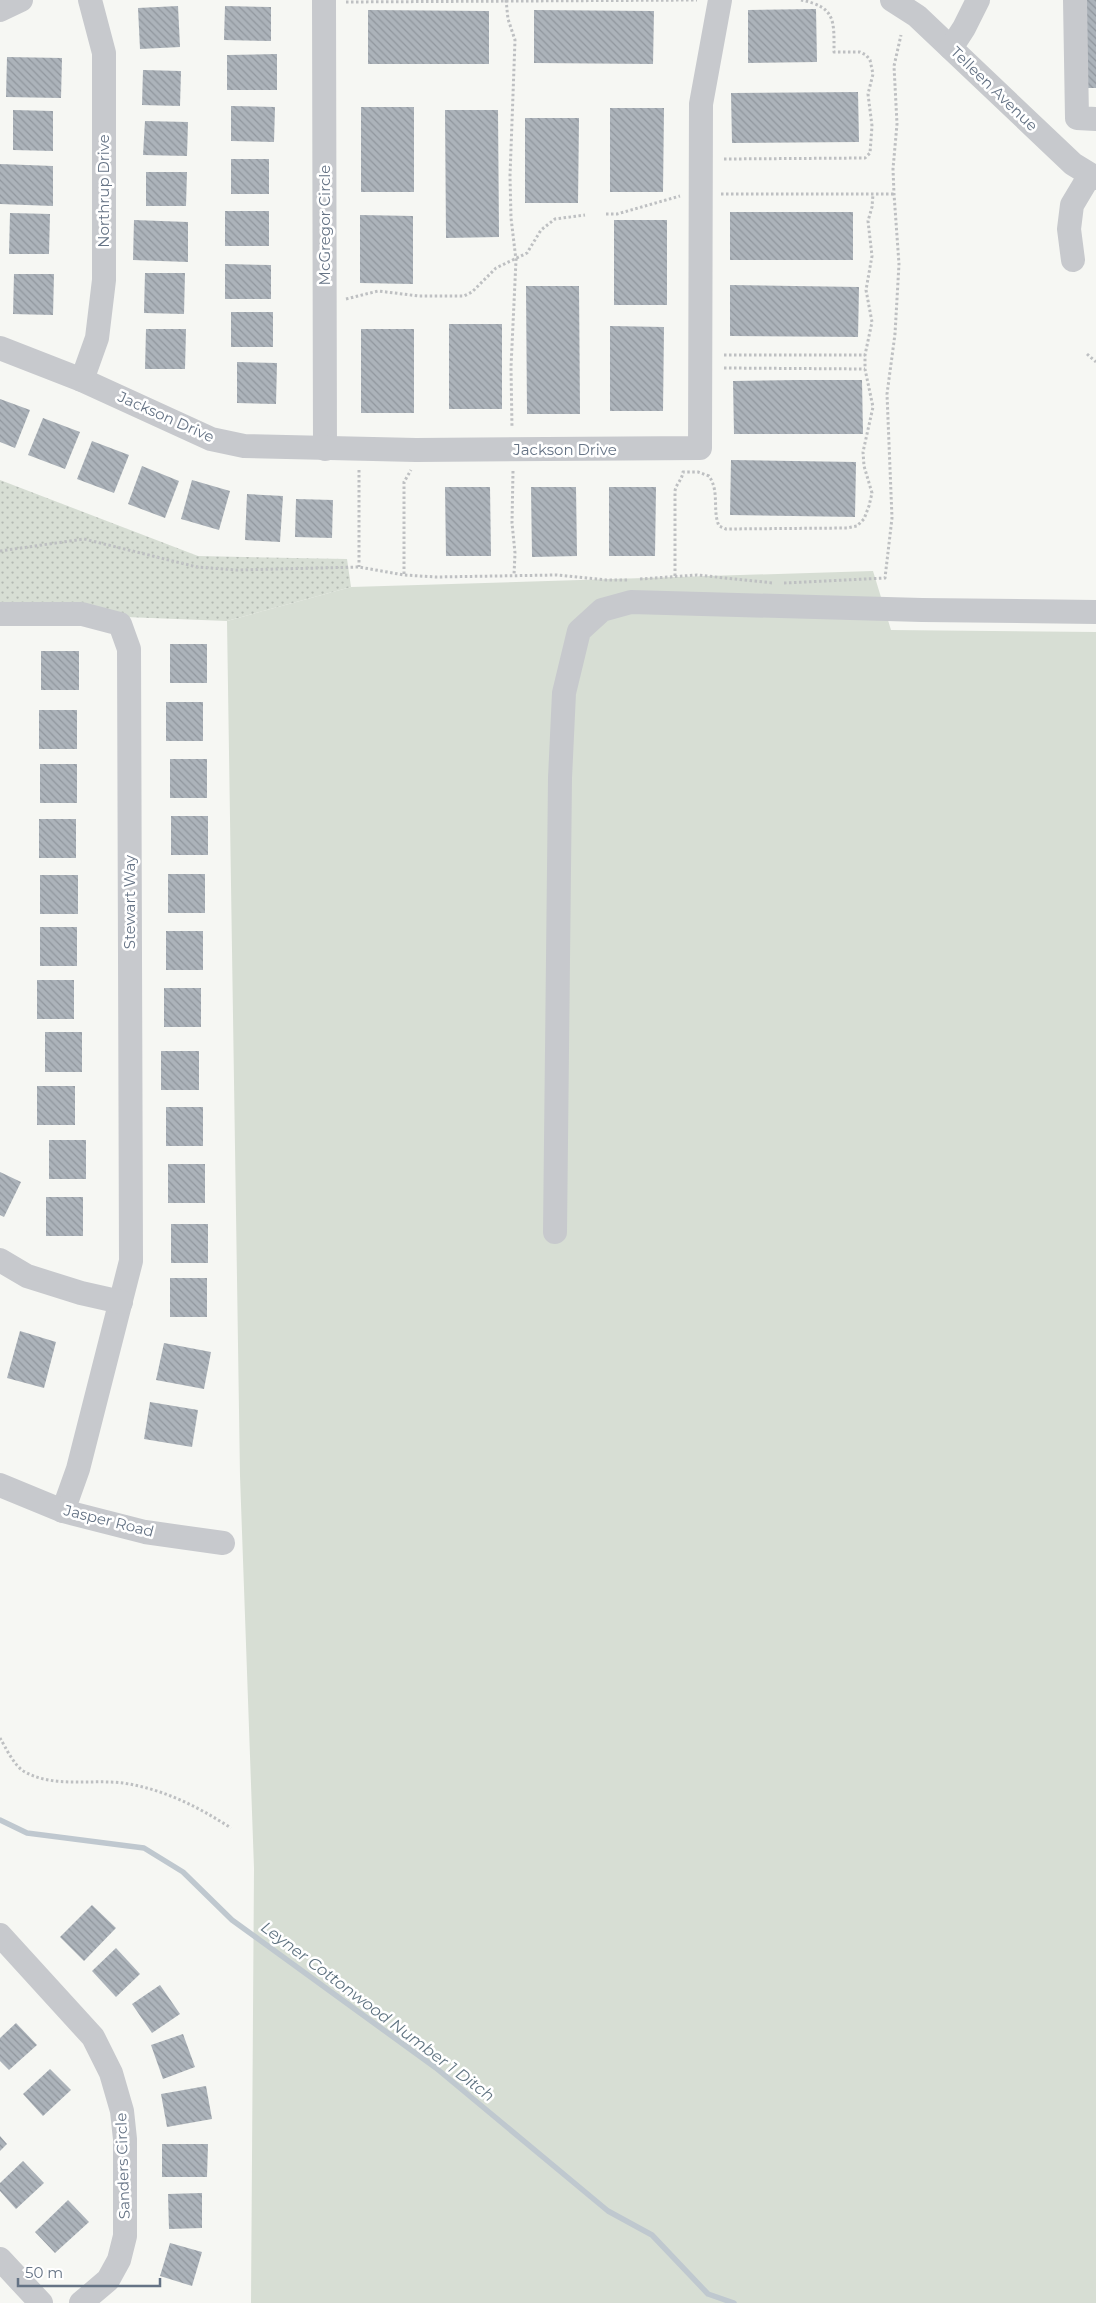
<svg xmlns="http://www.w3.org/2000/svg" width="1096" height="2303" viewBox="0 0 1096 2303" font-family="Montserrat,sans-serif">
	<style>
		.grass { fill: #d7ded4 }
		.park { fill: url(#park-dots) }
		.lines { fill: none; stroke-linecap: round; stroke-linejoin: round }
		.stream { stroke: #bfc8cf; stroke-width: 5.5 }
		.building { fill: url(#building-back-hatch) }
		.path { stroke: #bec0c2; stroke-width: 3; stroke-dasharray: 2.5 2.5; stroke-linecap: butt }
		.minor { stroke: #c7c9cd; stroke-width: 24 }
		.labels { text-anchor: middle; stroke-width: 5; stroke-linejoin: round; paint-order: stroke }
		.street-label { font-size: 15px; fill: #657385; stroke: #fff }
		.water-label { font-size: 16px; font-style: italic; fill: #607482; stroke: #fff }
	</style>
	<defs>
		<pattern id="park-dots" width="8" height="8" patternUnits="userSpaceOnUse" patternTransform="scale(1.25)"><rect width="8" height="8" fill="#d7ded4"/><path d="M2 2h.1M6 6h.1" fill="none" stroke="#b2b8b2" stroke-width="1.8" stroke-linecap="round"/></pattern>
		<pattern id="building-back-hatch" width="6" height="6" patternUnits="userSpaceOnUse" patternTransform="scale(1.25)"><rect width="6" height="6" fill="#acb3ba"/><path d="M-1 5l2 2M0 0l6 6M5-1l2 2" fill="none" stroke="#90969d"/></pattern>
	</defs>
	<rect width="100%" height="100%" fill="#f6f7f3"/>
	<polygon class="grass" points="873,571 891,630 1096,632 1096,2303 251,2303 254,1868 240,1476 227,621 351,587"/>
	<polygon class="park" points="0,480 198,556 347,559 351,587 227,621 0,612"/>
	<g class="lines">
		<polyline class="stream" points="0,1820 27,1833 144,1848 183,1872 232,1920 436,2068 608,2211 652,2235 708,2294 734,2303"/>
	</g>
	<g class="building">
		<rect x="1082" y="0" width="14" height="88"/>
		<polygon points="178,6 180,47 140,49 138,8"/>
		<polygon points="225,6 271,7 271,41 224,40"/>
		<polygon points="816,9 817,62 748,63 748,10"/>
		<polygon points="368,10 489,11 489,64 368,64"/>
		<polygon points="534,10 654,11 653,64 534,63"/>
		<polygon points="277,54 277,90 227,90 227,55"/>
		<polygon points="7,57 62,58 61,98 6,97"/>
		<polygon points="143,70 181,71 180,106 142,105"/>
		<polygon points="858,92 859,142 732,143 731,93"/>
		<polygon points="231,106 275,107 274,142 231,141"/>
		<rect x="361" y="107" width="53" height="85"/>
		<polygon points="610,108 664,108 663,192 610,192"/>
		<polygon points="13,110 53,111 53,151 13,150"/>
		<polygon points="445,110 498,110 499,237 446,238"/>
		<polygon points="525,118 579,118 578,203 525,203"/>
		<polygon points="145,121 188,122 187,156 143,155"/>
		<rect x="231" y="159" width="38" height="35"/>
		<polygon points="0,164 53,166 53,206 0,204"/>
		<polygon points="146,172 187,172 186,206 146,206"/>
		<rect x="225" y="211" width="44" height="35"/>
		<rect x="730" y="212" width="123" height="48"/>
		<polygon points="10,213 50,214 49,254 9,254"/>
		<polygon points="360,215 413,216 413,284 360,283"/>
		<polygon points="134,220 188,222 188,262 133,260"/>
		<rect x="614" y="220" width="53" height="85"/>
		<polygon points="225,264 271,265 271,299 225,299"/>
		<polygon points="145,273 185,273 184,314 144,313"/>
		<polygon points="14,274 54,274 53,315 13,314"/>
		<polygon points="730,285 859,287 858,337 730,336"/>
		<polygon points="526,286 579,286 580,414 527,414"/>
		<rect x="231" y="312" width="42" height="35"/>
		<rect x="449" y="324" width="53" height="85"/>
		<polygon points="610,326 664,327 663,411 610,411"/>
		<polygon points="146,329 186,329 185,369 145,369"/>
		<rect x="361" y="329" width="53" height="84"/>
		<polygon points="237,362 277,363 276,404 237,403"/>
		<polygon points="798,380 862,380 863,434 734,434 733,381"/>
		<polygon points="0,399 30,410 15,448 0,442"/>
		<polygon points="43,418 80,432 65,469 28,455"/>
		<polygon points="92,441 129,455 114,493 77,479"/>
		<polygon points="731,460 856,462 855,517 730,515"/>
		<polygon points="142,466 179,481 165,518 128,504"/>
		<polygon points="192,480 230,491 219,530 181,519"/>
		<polygon points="445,487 490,487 491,556 446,556"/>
		<polygon points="531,487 576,487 577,556 532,557"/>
		<polygon points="609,487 656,487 655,556 609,556"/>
		<polygon points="247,494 283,496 280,542 245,540"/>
		<polygon points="296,499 333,500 332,538 295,537"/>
		<rect x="170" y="644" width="37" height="39"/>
		<rect x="41" y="651" width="38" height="39"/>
		<rect x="166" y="702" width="37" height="39"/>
		<rect x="39" y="710" width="38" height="39"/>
		<rect x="170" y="759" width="37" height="39"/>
		<rect x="40" y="764" width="37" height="39"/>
		<rect x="171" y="816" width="37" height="39"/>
		<rect x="39" y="819" width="37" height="39"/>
		<rect x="168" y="874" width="37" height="39"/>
		<rect x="40" y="875" width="38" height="39"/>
		<rect x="40" y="927" width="37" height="39"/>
		<rect x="166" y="931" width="37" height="39"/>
		<rect x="37" y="980" width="37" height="39"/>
		<rect x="164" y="988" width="37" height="39"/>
		<rect x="45" y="1032" width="37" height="40"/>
		<rect x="161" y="1051" width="38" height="39"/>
		<rect x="37" y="1086" width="38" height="39"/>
		<rect x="166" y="1107" width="37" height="39"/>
		<rect x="49" y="1140" width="37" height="39"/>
		<rect x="168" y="1164" width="37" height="39"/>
		<polygon points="0,1172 21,1182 4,1217 0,1215"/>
		<rect x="46" y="1197" width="37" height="39"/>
		<rect x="171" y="1224" width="37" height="39"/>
		<rect x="170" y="1278" width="37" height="39"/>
		<polygon points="20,1331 56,1342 44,1388 7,1378"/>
		<polygon points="164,1343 211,1352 204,1389 156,1380"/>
		<polygon points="150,1402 198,1410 192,1447 144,1439"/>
		<polygon points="92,1905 116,1928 84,1961 60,1937"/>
		<polygon points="116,1948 140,1974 116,1997 92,1971"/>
		<polygon points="160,1985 180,2014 152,2033 132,2004"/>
		<polygon points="16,2023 37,2045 9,2070 0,2061 0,2038"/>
		<polygon points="183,2034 195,2067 163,2079 151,2045"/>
		<polygon points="50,2069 71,2090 43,2116 23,2094"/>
		<polygon points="206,2086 212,2119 167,2127 161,2094"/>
		<polygon points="0,2136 7,2144 0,2151"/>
		<polygon points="162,2144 208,2144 207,2177 162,2177"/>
		<polygon points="23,2161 44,2183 16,2209 0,2191 0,2183"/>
		<polygon points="202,2193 202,2228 169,2229 168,2194"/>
		<polygon points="68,2200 89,2222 55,2253 35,2232"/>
		<polygon points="170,2243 202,2252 192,2286 160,2276"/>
	</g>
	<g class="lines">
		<g class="path">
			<polyline points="506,0 508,19 515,40 510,176 511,218 516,260 511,367 512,428"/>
			<polyline points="346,2 697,0"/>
			<path d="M 724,159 L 865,158 L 870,153 L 872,126 L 868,94 L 873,74 L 870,60 L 866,55 L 860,52 L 834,52 C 834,21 836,7 801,0"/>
			<polyline points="721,194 894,194"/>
			<polyline points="606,214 617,214 680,196"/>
			<polyline points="346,299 378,291 419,296 464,296 472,292 496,268 527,253 541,230 555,219 585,215"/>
			<polyline points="1087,354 1096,362"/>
			<polyline points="724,355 865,355"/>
			<polyline points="724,368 865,369"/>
			<polyline points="359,470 359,567"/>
			<polyline points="513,471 512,523 515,553 514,575"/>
			<polyline points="0,551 84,539 197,567 237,570 359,567 404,575 436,577 557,575 606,580 629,580"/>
			<polyline points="404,574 404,482 411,470"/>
			<path d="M 675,576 L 675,491 C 676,484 682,480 683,472 L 698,472 L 709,476 C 720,492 712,510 719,526 L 726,529 L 847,528 L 857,526 L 864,519 L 869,506 L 872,493 L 864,466 L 863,452 L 873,407 L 865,369 L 865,355 L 872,322 L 866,290 L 872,256 L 868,221 L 872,207 L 873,194"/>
			<polyline points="640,579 697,575 773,583"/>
			<polyline points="784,583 885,578 892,518 887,394 895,334 899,264 894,194 893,169 897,124 894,66 901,35"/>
			<path d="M 0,1738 C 6,1748 14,1766 25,1772 C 54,1788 91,1779 123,1783 C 163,1789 197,1806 231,1828"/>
		</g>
		<g class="minor">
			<polyline points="324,0 325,449"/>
			<polyline points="892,0 917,16 1073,164 1096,178"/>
			<polyline points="1075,0 1077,118 1096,119"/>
			<polyline points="0,10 21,0"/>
			<polyline points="951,48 964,28 978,0"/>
			<polyline points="1073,260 1069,229 1072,205 1090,175"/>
			<polyline points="0,348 82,380 211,439 244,446 416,450 700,448 701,104 720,0"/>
			<polyline points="82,380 97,338 104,280 104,53 90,0"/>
			<polyline points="0,614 82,614 120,624 129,649 131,1261 78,1469 63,1511"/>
			<polyline points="555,1232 560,778 564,693 579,631 602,610 631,602 922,610 1096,612"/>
			<polyline points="0,1260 27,1276 81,1293 121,1302"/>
			<polyline points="0,1485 63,1511 145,1532 223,1543"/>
			<polyline points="0,1935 93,2037 111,2073 122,2111 125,2139 125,2236 119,2260 108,2280 81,2303"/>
			<polyline points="0,2259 41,2303"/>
		</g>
	</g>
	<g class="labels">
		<g class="street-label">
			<text transform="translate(994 89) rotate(44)" y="5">Telleen Avenue</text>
			<text transform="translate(104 191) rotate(-90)" y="5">Northrup Drive</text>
			<text transform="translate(325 225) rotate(-90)" y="5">McGregor Circle</text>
			<text transform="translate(166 417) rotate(24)" y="5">Jackson Drive</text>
			<text x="565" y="455">Jackson Drive</text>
			<text transform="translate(130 902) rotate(-90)" y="5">Stewart Way</text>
			<text transform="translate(109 1521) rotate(14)" y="5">Jasper Road</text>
			<text transform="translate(123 2166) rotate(-92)" y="5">Sanders Circle</text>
		</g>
		<g class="water-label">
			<text transform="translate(378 2011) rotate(37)" y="6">Leyner Cottonwood Number 1 Ditch</text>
		</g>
	</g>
	<path d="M18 2278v8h142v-8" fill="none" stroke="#657385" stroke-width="2.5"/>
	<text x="25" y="2278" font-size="15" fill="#657385" stroke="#ffffff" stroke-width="4" paint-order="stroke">50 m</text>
</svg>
